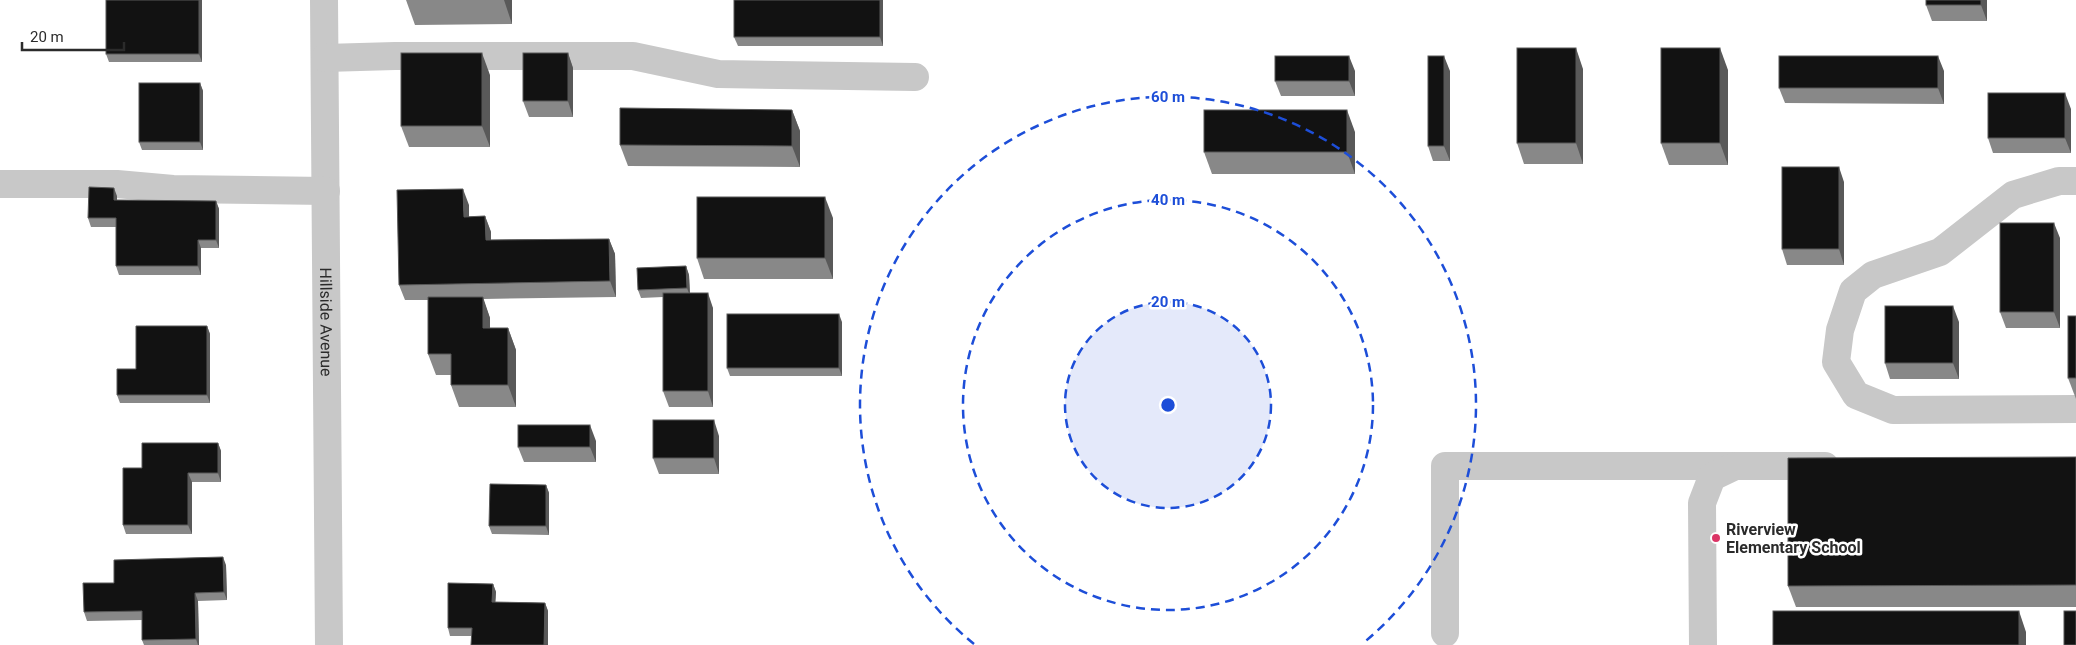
<svg xmlns="http://www.w3.org/2000/svg" width="2076" height="645" viewBox="0 0 2076 645" font-family="Roboto,sans-serif">
	<style>
		.lines { fill: none; stroke-linecap: round; stroke-linejoin: round }
		.minor { stroke: #c8c8c8; stroke-width: 28 }
		.wall { fill: #888 }
		.shaded-wall { fill: #595959 }
		.building { fill: #121212; stroke: #595959 }
		.ring { fill: none; stroke: #1d4ed8; stroke-width: 2.5; stroke-dasharray: 9 6 }
		.poi-dot { fill: #db3566; stroke: #fff; stroke-width: 2 }
		.labels { text-anchor: middle; stroke-width: 5; stroke-linejoin: round; paint-order: stroke }
		.street-label { font-size: 16px; fill: #2b2b2b; stroke: #fff }
		.poi-label { font-size: 16px; font-weight: bold; fill: #2b2b2b; stroke: #fff; text-anchor: start }
		.centre { fill: #1d4ed8; stroke: #fff; stroke-width: 2.5 }
		.ring-label { font-size: 15px; text-anchor: middle; font-weight: bold; fill: #1d4ed8; stroke: #fff; stroke-width: 5; stroke-linejoin: round; paint-order: stroke }
	</style>
	<rect width="100%" height="100%" fill="#fff"/>
	<g class="lines">
		<g class="minor">
			<path id="s1" d="M 324,0 L 329,645"/>
			<polyline points="325,58 395,56 633,56 718,74 915,77"/>
			<polyline points="2076,181 2059,181 2013,195 1940,252 1873,275 1853,291 1840,330 1836,362 1856,395 1893,410 2076,409"/>
			<polyline points="0,184 117,184 173,189 326,191"/>
			<polyline points="1445,633 1445,466 1734,466"/>
			<polyline points="1703,645 1702,503 1712,477 1735,466 1825,466"/>
		</g>
	</g>
	<g class="wall">
		<polygon points="202,0 202,62 109,62 106,54"/>
		<polygon points="406,0 512,0 512,24 415,25"/>
		<polygon points="883,0 883,46 738,46 734,37"/>
		<polygon points="1987,0 1987,21 1932,21 1926,5"/>
		<polygon points="568,53 573,68 573,117 529,117 523,101"/>
		<polygon points="1583,69 1583,164 1524,164 1517,143"/>
		<polygon points="1728,70 1728,165 1669,165 1661,143"/>
		<polygon points="1355,71 1355,96 1281,96 1275,81"/>
		<polygon points="1450,71 1450,161 1433,161 1428,146"/>
		<polygon points="1944,71 1944,104 1785,103 1779,88"/>
		<polygon points="490,75 490,147 409,147 401,126"/>
		<polygon points="200,83 203,91 203,150 142,150 139,142"/>
		<polygon points="2071,109 2071,153 1993,153 1988,138"/>
		<polygon points="792,110 800,131 800,167 628,166 620,145"/>
		<polygon points="1355,132 1355,174 1212,174 1204,152"/>
		<polygon points="1844,182 1844,265 1787,265 1782,249"/>
		<polygon points="117,196 117,200 216,201 219,209 219,248 201,248 201,275 119,275 116,266 116,227 91,227 88,218"/>
		<polygon points="469,205 469,217 485,216 491,232 491,240 609,239 615,254 616,297 483,299 490,318 490,328 508,328 516,350 516,407 459,407 451,385 451,375 436,375 428,354 428,300 405,300 399,285"/>
		<polygon points="833,218 833,279 704,279 697,258"/>
		<polygon points="2060,238 2060,328 2006,328 2000,312"/>
		<polygon points="686,266 689,275 690,293 713,308 713,407 669,407 663,391 663,297 641,298 638,290"/>
		<polygon points="2076,316 2076,399 2068,378"/>
		<polygon points="842,322 842,376 730,376 727,368"/>
		<polygon points="1959,322 1959,379 1890,379 1885,363"/>
		<polygon points="207,326 210,334 210,403 120,403 117,395 136,369"/>
		<polygon points="719,436 719,474 659,474 653,458"/>
		<polygon points="596,441 596,462 524,462 518,447"/>
		<polygon points="218,443 221,451 221,482 192,482 192,534 126,534 123,525 142,468"/>
		<polygon points="2076,457 2076,607 1796,607 1788,586"/>
		<polygon points="546,485 549,493 549,535 492,534 489,526"/>
		<polygon points="226,565 227,600 198,601 199,645 144,645 142,640 142,620 87,621 84,612 114,583"/>
		<polygon points="493,584 496,592 495,602 545,603 548,611 548,645 471,645 472,636 450,636 448,628"/>
	</g>
	<g class="shaded-wall">
		<polygon points="199,0 202,0 202,62 199,54"/>
		<polygon points="504,0 512,0 512,24"/>
		<polygon points="880,0 883,0 883,46 880,37"/>
		<polygon points="1981,0 1987,0 1987,21 1981,5"/>
		<polygon points="1576,48 1583,69 1583,164 1576,143"/>
		<polygon points="1720,48 1728,70 1728,165 1720,143"/>
		<polygon points="482,53 490,75 490,147 482,126"/>
		<polygon points="568,53 573,68 573,117 568,101"/>
		<polygon points="1349,56 1355,71 1355,96 1349,81"/>
		<polygon points="1444,56 1450,71 1450,161 1444,146"/>
		<polygon points="1938,56 1944,71 1944,104 1938,88"/>
		<polygon points="200,83 203,91 203,150 200,142"/>
		<polygon points="2065,93 2071,109 2071,153 2065,138"/>
		<polygon points="792,110 800,131 800,167 792,146"/>
		<polygon points="1347,110 1355,132 1355,174 1347,152"/>
		<polygon points="1839,167 1844,182 1844,265 1839,249"/>
		<polygon points="114,188 117,196 117,208 114,200"/>
		<polygon points="463,189 469,205 469,232 464,217"/>
		<polygon points="825,197 833,218 833,279 825,258"/>
		<polygon points="216,201 219,209 219,248 216,240"/>
		<polygon points="485,216 491,232 491,256 486,240"/>
		<polygon points="2054,223 2060,238 2060,328 2054,312"/>
		<polygon points="609,239 615,254 616,297 610,281"/>
		<polygon points="198,240 201,248 201,275 198,266"/>
		<polygon points="686,266 689,275 690,296 687,288"/>
		<polygon points="708,293 713,308 713,407 708,391"/>
		<polygon points="483,297 490,318 490,350 483,328"/>
		<polygon points="1953,306 1959,322 1959,379 1953,363"/>
		<polygon points="839,314 842,322 842,376 839,368"/>
		<polygon points="207,326 210,334 210,403 207,395"/>
		<polygon points="508,328 516,350 516,407 508,385"/>
		<polygon points="714,420 719,436 719,474 714,458"/>
		<polygon points="590,425 596,441 596,462 590,447"/>
		<polygon points="218,443 221,451 221,482 218,473"/>
		<polygon points="188,473 192,482 192,534 188,525"/>
		<polygon points="546,485 549,493 549,535 546,526"/>
		<polygon points="223,557 226,565 227,600 224,592"/>
		<polygon points="493,584 496,592 495,610 492,602"/>
		<polygon points="195,593 198,601 199,645 198,645 196,639"/>
		<polygon points="545,603 548,611 548,645 544,645"/>
		<polygon points="2019,611 2026,632 2026,645 2019,645"/>
	</g>
	<g class="building">
		<rect x="106" y="0" width="93" height="54"/>
		<rect x="734" y="0" width="146" height="37"/>
		<rect x="1926" y="0" width="55" height="5"/>
		<rect x="1517" y="48" width="59" height="95"/>
		<rect x="1661" y="48" width="59" height="95"/>
		<rect x="401" y="53" width="81" height="73"/>
		<rect x="523" y="53" width="45" height="48"/>
		<rect x="1275" y="56" width="74" height="25"/>
		<rect x="1428" y="56" width="16" height="90"/>
		<rect x="1779" y="56" width="159" height="32"/>
		<rect x="139" y="83" width="61" height="59"/>
		<rect x="1988" y="93" width="77" height="45"/>
		<polygon points="620,108 792,110 792,146 620,145"/>
		<rect x="1204" y="110" width="143" height="42"/>
		<rect x="1782" y="167" width="57" height="82"/>
		<polygon points="89,187 114,188 114,200 216,201 216,240 198,240 198,266 116,266 116,218 88,218"/>
		<polygon points="463,189 464,217 485,216 486,240 609,239 610,281 399,285 397,190"/>
		<rect x="697" y="197" width="128" height="61"/>
		<rect x="2000" y="223" width="54" height="89"/>
		<polygon points="686,266 687,288 638,290 637,268"/>
		<rect x="663" y="293" width="45" height="98"/>
		<polygon points="428,297 483,297 483,328 508,328 508,385 451,385 451,354 428,354"/>
		<rect x="1885" y="306" width="68" height="57"/>
		<rect x="727" y="314" width="112" height="54"/>
		<rect x="2068" y="316" width="8" height="62"/>
		<polygon points="136,326 207,326 207,395 117,395 117,369 136,369"/>
		<rect x="653" y="420" width="61" height="38"/>
		<rect x="518" y="425" width="72" height="22"/>
		<polygon points="142,443 218,443 218,473 188,473 188,525 123,525 123,468 142,468"/>
		<polygon points="2076,457 2076,585 1788,586 1788,458"/>
		<polygon points="490,484 546,485 546,526 489,526"/>
		<polygon points="223,557 224,592 195,593 196,639 142,640 142,611 84,612 83,583 114,583 114,560"/>
		<polygon points="448,583 493,584 492,602 545,603 544,645 471,645 472,628 448,628"/>
		<rect x="1773" y="611" width="246" height="34"/>
		<rect x="2064" y="611" width="12" height="34"/>
	</g>
	<circle cx="1168" cy="405" r="103" fill="#1d4ed8" fill-opacity=".12"/>
	<g class="ring">
		<circle cx="1168" cy="405" r="103"/>
		<circle cx="1168" cy="405" r="205"/>
		<path d="M974 644A308 308 0 1 1 1362 644"/>
	</g>
	<circle class="poi-dot" cx="1716" cy="538" r="5"/>
	<g class="labels">
		<g class="street-label">
			<text dy="6" stroke="none"><textPath href="#s1" startOffset="322">Hillside Avenue</textPath></text>
		</g>
		<g class="poi-label">
			<text x="1726" y="535">Riverview<tspan x="1726" dy="18">Elementary School</tspan></text>
		</g>
	</g>
	<circle cx="1168" cy="405" r="8" class="centre"/>
	<g class="ring-label">
		<text x="1168" y="102">60 m</text>
		<text x="1168" y="205">40 m</text>
		<text x="1168" y="307">20 m</text>
	</g>
	<path d="M22 42v8h102v-8" fill="none" stroke="#2b2b2b" stroke-width="2.5"/>
	<text x="30" y="42" font-size="15" fill="#2b2b2b" stroke="#ffffff" stroke-width="4" paint-order="stroke">20 m</text>
</svg>
